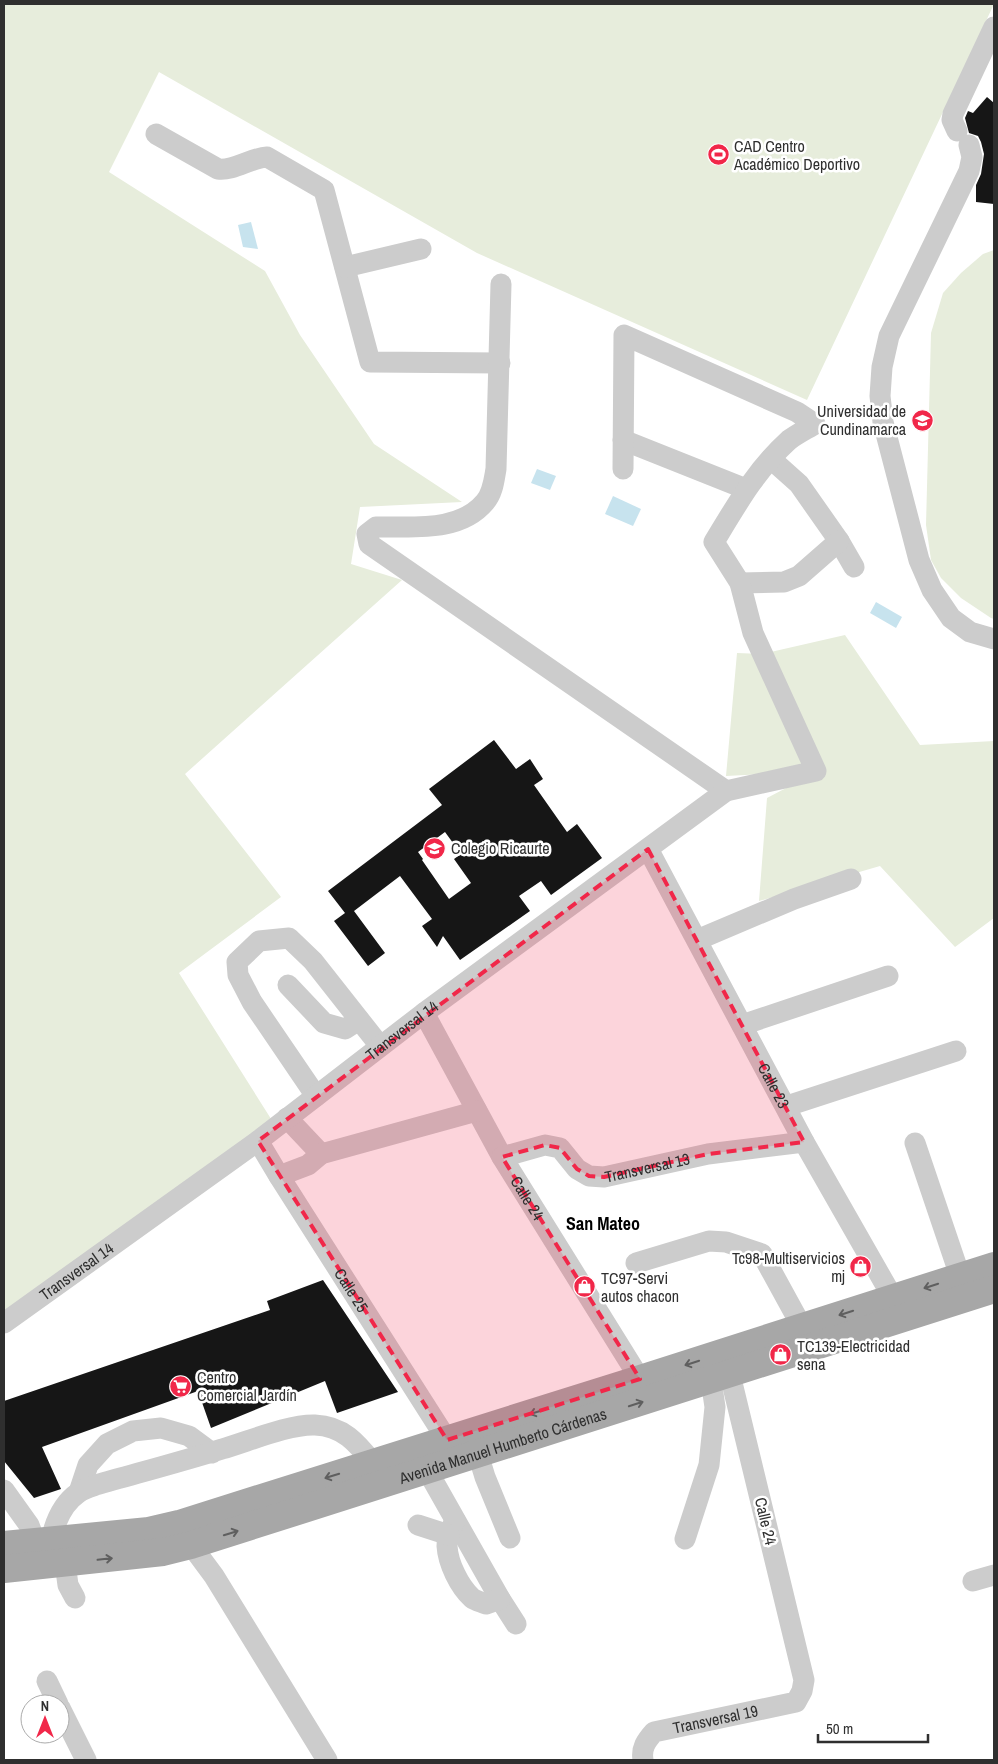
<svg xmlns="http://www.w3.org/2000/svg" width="998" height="1764" viewBox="0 0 998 1764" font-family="'Archivo Narrow',sans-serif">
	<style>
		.green { fill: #e7eddc }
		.water { fill: #c7e3ee }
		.building { fill: #161616; fill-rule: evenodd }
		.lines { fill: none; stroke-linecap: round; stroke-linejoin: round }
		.minor { stroke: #ccc; stroke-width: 21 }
		.major { stroke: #a7a7a7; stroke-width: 28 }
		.oneway { stroke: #5f5f5f }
		.marked { fill: #f12749; fill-opacity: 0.2; stroke: #f12749; stroke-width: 4; stroke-dasharray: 10 6; stroke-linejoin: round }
		.labels { text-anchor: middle; stroke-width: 5; stroke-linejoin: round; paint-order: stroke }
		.poi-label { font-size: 16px; fill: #2f2f2f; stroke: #fff; text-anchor: start }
		.street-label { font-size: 16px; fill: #2f2f2f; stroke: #fff }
		.neighbourhood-label { font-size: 18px; font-weight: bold; fill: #000; stroke: #fff }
	</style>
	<rect width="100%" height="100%" fill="#fff"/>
	<g class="green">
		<polygon points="4,4 994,4 807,400 477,253 159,72 109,172 265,271 300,335 374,444 462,502 360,507 351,564 402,580 185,774 281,897 179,973 273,1122 4,1316"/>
		<polygon points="994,250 994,619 991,618 961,598 941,578 931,560 926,525 931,333 943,293 961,273 983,254"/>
		<polygon points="845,635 920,745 994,741 994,918 955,947 880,866 759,901 767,798 807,777 806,772 726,776 737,653 762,654"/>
	</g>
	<g class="water">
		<polygon points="251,222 258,249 243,247 238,225"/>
		<polygon points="537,469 556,476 550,490 531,483"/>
		<polygon points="613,496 641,509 633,526 605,514"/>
		<polygon points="876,602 902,617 896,628 870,613"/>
	</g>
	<g class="building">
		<polygon points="987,97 994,103 994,204 976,202 976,185 981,174 984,154 981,142 978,136 969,133 965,118 968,111 973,113"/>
		<path d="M 494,740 L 516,769 L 530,759 L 543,779 L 534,785 L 567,832 L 577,824 L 602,858 L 551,895 L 541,881 L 519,896 L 530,911 L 460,960 L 443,936 L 437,947 L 422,926 L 432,919 L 400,876 L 354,911 L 385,953 L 368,966 L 334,921 L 345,913 L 328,891 L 442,805 L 429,789 ZM 445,832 L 461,854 L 454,859 L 471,883 L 449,899 L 422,860 L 423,859 L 418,852 Z"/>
		<polygon points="323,1280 398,1392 337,1413 325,1381 211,1428 198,1391 42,1447 61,1489 34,1498 4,1461 4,1401 270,1310 267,1301"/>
	</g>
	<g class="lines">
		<g class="minor">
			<polyline points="957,131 952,120 953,114 994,27"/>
			<path d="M 156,134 L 218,169 C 234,171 250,158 267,157 L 324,190 L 370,362 L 500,363"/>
			<polyline points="969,145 972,157 969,171 889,336 882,367 880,396 883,422 919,560 932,590 951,618 970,632 994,639"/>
			<polyline points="345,267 421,249"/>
			<path d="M 501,284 L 496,469 C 494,480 493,493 485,502 C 459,533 412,526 376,527 L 367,534 L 369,544 L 726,791"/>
			<polyline points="623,440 746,489"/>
			<polyline points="771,459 799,484 839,541 854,567"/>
			<polyline points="740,583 784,582 799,576 839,541"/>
			<path id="s1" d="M 648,849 L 804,1142 L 901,1312"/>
			<polyline points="697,940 794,899 851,879"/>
			<polyline points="288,985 324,1023 345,1029 359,1020"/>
			<path id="s2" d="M 424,1013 L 502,1157 L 640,1379"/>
			<polyline points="742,1025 888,976"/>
			<polyline points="316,1096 252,1002 238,975 237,962 259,941 289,938 313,961 380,1046"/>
			<polyline points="787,1106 956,1051"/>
			<polyline points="287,1118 321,1154"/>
			<path id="s3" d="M 258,1141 L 279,1176 L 447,1440"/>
			<polyline points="915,1143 960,1276"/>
			<path id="s4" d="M 502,1157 L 545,1145 L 560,1148 L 577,1169 L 589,1176 L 604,1177 L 708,1154 L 804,1142"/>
			<polyline points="279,1176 308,1165 321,1154 477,1111"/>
			<polyline points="636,1263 709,1241 726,1242 762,1254 802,1327"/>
			<path id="s5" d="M 4,1323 L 258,1141 L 424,1013 L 726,791 L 816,771 L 753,633 L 740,583 L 714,542 C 737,504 756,470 789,440 C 797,434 807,429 815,424 L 797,412 L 624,335 L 623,469"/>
			<polyline points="478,1454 485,1477 510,1538"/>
			<polyline points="427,1470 500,1599 516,1624"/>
			<polyline points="4,1490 29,1525 40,1555"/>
			<polyline points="79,1492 88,1465 107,1444 133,1431 161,1428 189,1436 212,1453"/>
			<path d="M 455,1520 C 452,1528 447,1537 447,1546 C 448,1563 459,1586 472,1598 C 476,1601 482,1602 486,1604 L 500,1599"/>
			<polyline points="418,1525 449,1535"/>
			<polyline points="685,1539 709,1465 715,1407 711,1380"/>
			<path d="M 51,1540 C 55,1522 62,1504 78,1493 C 83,1489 90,1487 96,1485 C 138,1473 180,1462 222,1449 C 247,1442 289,1424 315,1425 C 343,1426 357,1443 373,1463"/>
			<polyline points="191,1545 214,1576 327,1760"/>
			<polyline points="65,1563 68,1585 75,1598"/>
			<polyline points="973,1581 994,1575"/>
			<polyline points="47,1681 58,1704"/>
			<polyline points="60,1708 86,1760"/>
			<path id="s6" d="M 643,1760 C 641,1748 646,1741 654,1732 L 796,1702 L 802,1691 L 804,1680 L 726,1358"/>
		</g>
		<g class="major">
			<polyline points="4,1545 149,1531 179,1524 640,1379 994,1266"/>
			<path id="s7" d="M 4,1569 L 163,1552 L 191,1545 L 994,1289"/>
		</g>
	</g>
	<defs><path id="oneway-shaft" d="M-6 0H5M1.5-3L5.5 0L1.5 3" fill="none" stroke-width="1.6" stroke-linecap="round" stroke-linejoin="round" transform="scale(1.25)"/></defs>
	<g class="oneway">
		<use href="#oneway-shaft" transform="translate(931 1286) rotate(162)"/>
		<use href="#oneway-shaft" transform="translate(846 1313) rotate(162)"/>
		<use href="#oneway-shaft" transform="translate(692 1363) rotate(162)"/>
		<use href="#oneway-shaft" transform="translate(636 1404) rotate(-18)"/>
		<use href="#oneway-shaft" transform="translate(537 1412) rotate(163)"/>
		<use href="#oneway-shaft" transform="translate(332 1476) rotate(163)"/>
		<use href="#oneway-shaft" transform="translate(231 1533) rotate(-17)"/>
		<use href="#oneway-shaft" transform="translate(105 1559) rotate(-6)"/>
	</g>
	<path class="marked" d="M 648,849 L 804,1142 L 708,1154 L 604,1177 L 589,1176 L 577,1169 L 560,1148 L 545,1145 L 502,1157 L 640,1379 L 447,1440 L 258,1141 Z"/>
	<defs>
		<symbol id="stadium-disc" viewBox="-11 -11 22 22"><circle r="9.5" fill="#f12749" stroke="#fff"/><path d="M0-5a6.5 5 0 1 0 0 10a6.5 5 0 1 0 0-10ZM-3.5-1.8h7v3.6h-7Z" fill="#fff"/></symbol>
		<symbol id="university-disc" viewBox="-11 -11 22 22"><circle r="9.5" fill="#f12749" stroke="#fff"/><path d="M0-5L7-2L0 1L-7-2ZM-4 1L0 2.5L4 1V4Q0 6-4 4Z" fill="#fff"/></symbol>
		<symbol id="school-disc" viewBox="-11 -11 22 22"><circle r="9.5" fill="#f12749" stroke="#fff"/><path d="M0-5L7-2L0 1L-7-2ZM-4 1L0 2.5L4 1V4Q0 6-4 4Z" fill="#fff"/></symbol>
		<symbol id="shop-disc" viewBox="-11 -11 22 22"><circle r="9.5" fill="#f12749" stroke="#fff"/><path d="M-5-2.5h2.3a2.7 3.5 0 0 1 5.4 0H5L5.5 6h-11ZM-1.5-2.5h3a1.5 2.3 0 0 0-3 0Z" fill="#fff"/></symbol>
		<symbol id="supermarket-disc" viewBox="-11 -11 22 22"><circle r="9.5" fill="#f12749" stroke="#fff"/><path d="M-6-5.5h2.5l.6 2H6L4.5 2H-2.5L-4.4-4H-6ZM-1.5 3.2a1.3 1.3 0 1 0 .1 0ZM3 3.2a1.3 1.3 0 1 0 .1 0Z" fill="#fff"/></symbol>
	</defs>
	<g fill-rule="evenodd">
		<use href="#stadium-disc" x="706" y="142" width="25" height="25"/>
		<use href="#university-disc" x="910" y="408" width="25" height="25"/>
		<use href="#school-disc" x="422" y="836" width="25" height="25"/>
		<use href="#shop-disc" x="848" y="1254" width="25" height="25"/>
		<use href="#shop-disc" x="572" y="1274" width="25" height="25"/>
		<use href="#shop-disc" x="768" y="1342" width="25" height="25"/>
		<use href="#supermarket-disc" x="168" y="1374" width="25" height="25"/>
	</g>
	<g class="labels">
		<g class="poi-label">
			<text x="734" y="152">CAD Centro<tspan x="734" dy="18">Académico Deportivo</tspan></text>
			<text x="906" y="417" text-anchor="end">Universidad de<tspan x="906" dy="18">Cundinamarca</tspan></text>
			<text x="451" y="854">Colegio Ricaurte</text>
			<text x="845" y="1264" text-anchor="end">Tc98-Multiservicios<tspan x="845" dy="18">mj</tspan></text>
			<text x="601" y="1284">TC97-Servi<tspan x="601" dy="18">autos chacon</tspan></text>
			<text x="797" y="1352">TC139-Electricidad<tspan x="797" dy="18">sena</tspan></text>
			<text x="197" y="1383">Centro<tspan x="197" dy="18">Comercial Jardín</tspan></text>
		</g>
		<g class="street-label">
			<text dy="6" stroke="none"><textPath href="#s5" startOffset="494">Transversal 14</textPath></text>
			<text dy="6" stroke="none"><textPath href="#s1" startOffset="268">Calle 23</textPath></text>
			<text dy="6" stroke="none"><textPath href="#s4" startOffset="160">Transversal 13</textPath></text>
			<text dy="6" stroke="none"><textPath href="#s2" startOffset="212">Calle 24</textPath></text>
			<text dy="6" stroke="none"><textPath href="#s5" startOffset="89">Transversal 14</textPath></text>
			<text dy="6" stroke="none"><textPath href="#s3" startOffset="176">Calle 25</textPath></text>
			<text dy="6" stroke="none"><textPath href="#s7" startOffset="516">Avenida Manuel Humberto Cárdenas</textPath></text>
			<text transform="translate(766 1521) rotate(77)" y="6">Calle 24</text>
			<text dy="6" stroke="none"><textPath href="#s6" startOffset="94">Transversal 19</textPath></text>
		</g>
		<g class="neighbourhood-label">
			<text x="603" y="1230">San Mateo</text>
		</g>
	</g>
	<rect width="998" height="1764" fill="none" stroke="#2f2f2f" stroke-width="10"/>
	<g transform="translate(45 1719)"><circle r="24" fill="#ffffff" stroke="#acacac"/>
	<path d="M0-4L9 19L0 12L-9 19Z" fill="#f12749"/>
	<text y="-8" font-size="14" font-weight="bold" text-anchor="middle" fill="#2f2f2f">N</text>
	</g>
	<path d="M818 1734v8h110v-8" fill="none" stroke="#2f2f2f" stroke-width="2.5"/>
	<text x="826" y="1734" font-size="15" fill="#2f2f2f" stroke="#ffffff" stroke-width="4" paint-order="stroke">50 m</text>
</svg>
